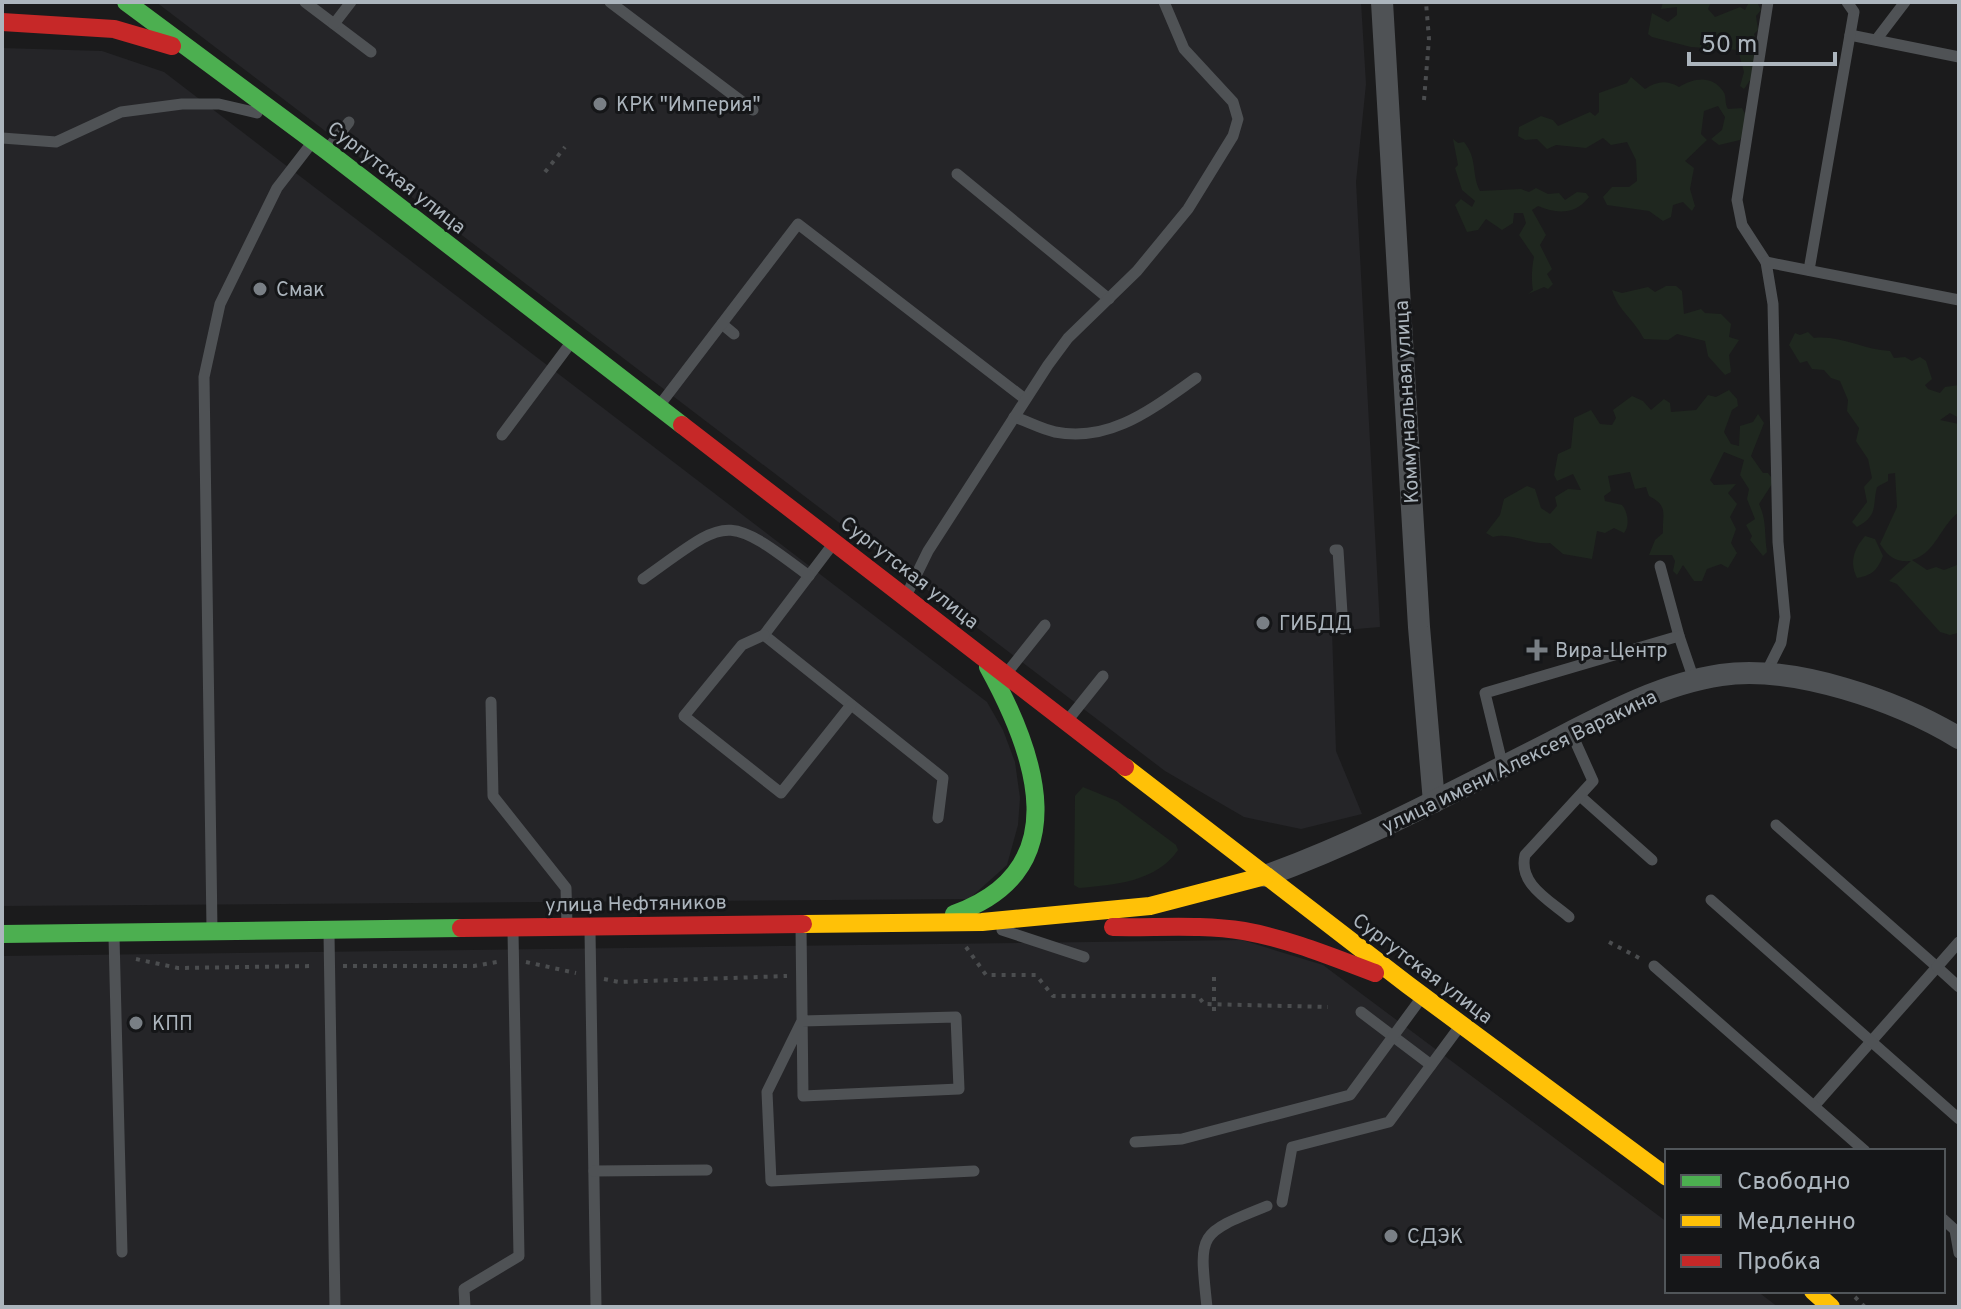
<svg xmlns="http://www.w3.org/2000/svg" width="1961" height="1309" viewBox="0 0 1961 1309" font-family="Overpass,sans-serif">
	<style>
		.built { fill: #252528 }
		.green { fill: #1f271f }
		.lines { fill: none; stroke-linecap: round; stroke-linejoin: round }
		.path { stroke: #4b4d4f; stroke-width: 4; stroke-dasharray: 4 6; stroke-linecap: butt }
		.lane { stroke: #4f5255; stroke-width: 11 }
		.street { stroke: #4f5255; stroke-width: 22 }
		.fast { stroke: #4caf50; stroke-width: 18 }
		.slow { stroke: #ffc107; stroke-width: 18 }
		.jam { stroke: #c62828; stroke-width: 18 }
		.poi-dot { fill: #797f85; stroke: #151618; stroke-width: 3 }
		.labels { text-anchor: middle; stroke-width: 6; stroke-linejoin: round; paint-order: stroke }
		.poi-label { font-size: 20px; fill: #acb5bd; stroke: #151618; text-anchor: start }
		.street-label { font-size: 20px; fill: #acb5bd; stroke: #151618 }
	</style>
	<rect width="100%" height="100%" fill="#1b1b1c"/>
	<g class="built">
		<polygon points="156,2 1361,2 1366,84 1356,182 1380,627 1332,631 1336,751 1362,814 1301,829 1244,817 1165,771"/>
		<polygon points="2,48 102,51 164,72 987,702 1003,730 1015,762 1020,798 1018,825 1007,865 969,899 2,906"/>
		<polygon points="1242,940 1323,965 1667,1222 1667,1291 1757,1291 1778,1307 2,1307 2,956"/>
	</g>
	<g class="green">
		<path d="M 1663,2 L 1711,2 L 1708,9 L 1715,17 L 1740,7 L 1745,10 L 1749,2 L 1757,2 L 1761,10 L 1756,16 L 1758,30 L 1754,34 C 1767,61 1758,69 1744,89 L 1740,86 L 1744,72 L 1738,50 L 1691,47 L 1652,37 L 1648,34 L 1652,13 L 1668,22 L 1677,15 L 1677,7 L 1661,9 Z"/>
		<path d="M 1631,77 L 1645,89 C 1657,81 1667,80 1679,87 C 1696,77 1712,76 1723,91 C 1727,96 1724,103 1728,109 L 1742,108 L 1749,121 L 1740,140 L 1719,145 L 1711,139 L 1722,130 L 1725,117 L 1718,106 L 1704,111 L 1701,134 L 1707,140 L 1685,161 L 1694,168 L 1690,189 L 1695,206 L 1692,211 L 1683,202 L 1673,205 L 1671,217 L 1663,221 L 1649,211 L 1607,205 L 1603,197 L 1612,187 L 1629,187 L 1637,181 L 1636,160 L 1627,142 L 1611,145 L 1603,138 L 1586,148 L 1556,145 L 1547,149 L 1537,139 L 1525,140 L 1518,136 L 1519,127 L 1541,116 L 1553,120 L 1558,126 L 1590,112 L 1595,116 L 1599,112 L 1599,93 L 1627,83 Z"/>
		<path d="M 1453,139 L 1458,143 L 1464,142 C 1478,159 1471,174 1480,191 L 1521,189 L 1529,192 L 1536,188 L 1548,194 L 1559,193 L 1565,200 L 1577,192 L 1586,193 L 1589,197 C 1575,215 1557,214 1538,206 L 1532,210 L 1546,235 L 1540,245 L 1552,269 L 1547,274 L 1553,284 L 1548,289 L 1544,287 L 1528,294 L 1533,290 C 1531,280 1532,266 1534,257 L 1519,235 L 1526,223 L 1523,213 L 1514,213 L 1513,223 L 1502,230 L 1486,219 L 1478,230 L 1467,232 L 1455,205 L 1461,199 L 1472,207 L 1475,201 L 1462,190 L 1455,168 L 1458,165 Z"/>
		<path d="M 1666,286 L 1676,286 L 1682,291 L 1684,314 L 1701,309 L 1705,313 L 1721,314 L 1731,324 L 1729,337 L 1739,340 L 1729,355 L 1731,372 L 1725,375 L 1708,356 L 1705,341 L 1677,334 L 1668,340 L 1644,339 C 1634,319 1619,312 1612,290 L 1622,293 L 1648,287 L 1655,292 Z"/>
		<path d="M 1808,332 L 1814,338 C 1841,335 1863,350 1890,351 L 1894,358 L 1905,357 L 1912,361 L 1920,357 L 1926,361 L 1932,379 L 1925,385 L 1928,389 L 1940,393 L 1945,387 L 1959,385 L 1959,418 L 1950,413 L 1940,420 L 1959,424 L 1959,512 C 1940,526 1936,553 1912,560 L 1927,570 L 1936,567 L 1944,570 L 1957,565 L 1959,556 L 1958,633 L 1950,635 L 1940,632 L 1897,584 L 1889,581 L 1911,561 C 1896,562 1889,558 1880,544 L 1897,507 L 1895,473 L 1888,474 L 1888,481 L 1877,487 C 1872,506 1879,515 1857,527 L 1852,522 L 1867,502 L 1864,487 L 1872,478 L 1868,459 L 1856,441 L 1859,428 L 1847,411 L 1848,400 L 1840,381 L 1831,378 L 1824,370 L 1812,369 L 1807,361 L 1800,363 L 1789,345 L 1795,333 L 1800,335 Z"/>
		<path d="M 1729,390 L 1737,399 L 1738,406 L 1732,410 L 1724,432 L 1731,444 L 1739,446 L 1740,426 L 1753,422 L 1758,414 L 1764,423 L 1751,456 L 1763,473 L 1768,473 L 1774,481 L 1759,504 C 1767,521 1764,533 1767,552 L 1763,556 L 1750,540 L 1752,536 L 1746,525 L 1755,519 L 1747,499 L 1749,489 L 1740,475 L 1744,460 L 1724,452 L 1710,480 L 1714,485 L 1736,484 L 1728,493 L 1737,504 L 1730,517 L 1736,529 L 1731,543 L 1737,553 L 1728,568 L 1721,564 L 1707,569 L 1702,581 L 1694,581 L 1683,565 L 1677,575 L 1673,571 L 1675,561 L 1672,555 L 1649,555 L 1655,540 L 1663,533 C 1662,514 1669,506 1649,496 L 1646,487 L 1635,489 L 1630,472 L 1608,476 L 1611,491 L 1604,496 L 1605,501 L 1622,505 C 1628,512 1630,526 1624,533 L 1614,528 L 1605,533 L 1597,531 L 1592,559 L 1563,554 L 1550,543 C 1531,545 1510,532 1493,537 L 1486,533 L 1500,515 L 1504,499 L 1527,486 L 1535,489 L 1541,508 L 1550,514 L 1557,506 L 1555,497 L 1568,489 L 1581,490 L 1573,474 L 1557,481 L 1554,475 L 1558,454 L 1571,448 L 1574,418 L 1591,410 L 1600,424 L 1612,425 L 1616,418 L 1613,410 L 1632,396 L 1643,401 L 1651,410 L 1664,399 L 1670,403 L 1671,412 L 1696,410 L 1708,395 L 1716,397 Z"/>
		<path d="M 1865,536 L 1875,539 L 1883,556 C 1877,571 1872,575 1857,578 C 1849,562 1854,549 1865,536 Z"/>
		<path d="M 1083,787 L 1117,801 L 1176,845 L 1178,850 C 1156,882 1114,885 1079,888 L 1074,885 L 1075,796 Z"/>
	</g>
	<g class="lines">
		<g class="path">
			<polyline points="1424,100 1429,39 1426,2"/>
			<polyline points="545,172 565,147"/>
			<polyline points="1609,942 1643,960"/>
			<polyline points="966,947 986,975 1036,975 1053,996 1198,996 1204,1004 1328,1007"/>
			<polyline points="136,959 178,968 314,966"/>
			<polyline points="526,962 576,973"/>
			<polyline points="343,966 474,966 502,961"/>
			<polyline points="604,979 619,982 787,976"/>
			<polyline points="1214,1011 1214,971"/>
			<polyline points="1855,1297 1865,1307"/>
		</g>
		<g class="lane">
			<polyline points="305,2 371,52"/>
			<polyline points="610,2 753,110"/>
			<polyline points="334,24 351,2"/>
			<polyline points="1850,35 1959,57"/>
			<polyline points="1876,40 1905,2"/>
			<polyline points="2,138 56,142 121,112 182,104 219,104 257,113"/>
			<polyline points="327,150 349,122"/>
			<polyline points="957,174 1109,299"/>
			<polyline points="1766,262 1742,225 1737,200 1768,2"/>
			<polyline points="1809,270 1854,12 1847,2"/>
			<polyline points="722,324 734,334"/>
			<polyline points="659,406 798,224 1025,399"/>
			<path d="M 1014,417 C 1027,421 1041,429 1055,432 C 1111,443 1153,408 1196,378"/>
			<polyline points="502,435 570,344"/>
			<polyline points="833,544 764,635 943,778 938,818"/>
			<polyline points="1335,550 1338,550 1343,629"/>
			<polyline points="1660,566 1679,636"/>
			<path d="M 643,579 C 729,518 723,511 809,576"/>
			<polyline points="907,594 928,551 1048,365 1068,338 1137,271 1188,209 1233,136 1238,119 1233,102 1184,49 1164,2"/>
			<polyline points="764,635 742,645 684,716 781,793 851,705"/>
			<polyline points="1766,673 1781,643 1785,617 1778,542 1773,304 1766,262 1959,300"/>
			<polyline points="1006,674 1045,625"/>
			<polyline points="491,702 493,796 566,888 567,926"/>
			<polyline points="1067,721 1103,676"/>
			<polyline points="1503,767 1485,693 1679,636 1694,680"/>
			<polyline points="1580,796 1652,860"/>
			<polyline points="1776,825 1937,967 1814,1106"/>
			<polyline points="1711,900 1959,1119"/>
			<path d="M 1569,917 C 1549,900 1518,884 1525,855 L 1593,781 L 1571,732"/>
			<polyline points="801,927 803,1096 959,1089 956,1017 802,1021 767,1092 771,1181 974,1171"/>
			<polyline points="212,929 204,377 220,304 277,188 311,144"/>
			<polyline points="1002,930 1084,957"/>
			<polyline points="590,931 596,1307"/>
			<polyline points="329,934 335,1307"/>
			<polyline points="114,937 122,1252"/>
			<polyline points="1959,942 1937,967 1959,987"/>
			<polyline points="1654,966 1865,1151"/>
			<polyline points="1361,1012 1431,1065"/>
			<polyline points="1135,1142 1182,1139 1350,1095 1422,997"/>
			<polyline points="594,1171 707,1170"/>
			<polyline points="1282,1202 1292,1147 1389,1122 1460,1026"/>
			<polyline points="1943,1219 1955,1230 1959,1253"/>
			<polyline points="465,1307 464,1289 519,1256 513,932"/>
			<path d="M 1207,1307 C 1199,1232 1197,1234 1267,1206"/>
		</g>
		<g class="street">
			<polyline points="1382,2 1419,627 1434,802"/>
			<path d="M 1265,876 C 1357,843 1443,797 1530,753 C 1590,723 1654,685 1721,675 C 1793,664 1898,701 1959,738"/>
		</g>
		<g class="fast">
			<polyline points="126,2 327,151 682,425"/>
			<path d="M 954,914 C 1078,870 1036,754 988,667"/>
			<polyline points="2,934 461,928"/>
		</g>
		<g class="slow">
			<polyline points="1125,767 1408,985 1667,1177"/>
			<polyline points="803,924 982,922 1150,906 1265,876"/>
			<polyline points="1813,1291 1831,1307"/>
		</g>
		<g class="jam">
			<polyline points="2,22 114,29 172,46"/>
			<polyline points="682,425 1125,767"/>
			<path d="M 1113,927 C 1157,928 1201,924 1244,931 C 1289,939 1332,957 1375,973"/>
			<polyline points="461,928 803,924"/>
		</g>
	</g>
	<g class="poi-dot">
		<circle cx="600" cy="104" r="8"/>
		<circle cx="260" cy="289" r="8"/>
		<circle cx="1263" cy="623" r="8"/>
		<path d="M1533 638h8v8h8v8h-8v8h-8v-8h-8v-8h8z"/>
		<circle cx="136" cy="1023" r="8"/>
		<circle cx="1391" cy="1236" r="8"/>
	</g>
	<g class="labels">
		<g class="poi-label">
			<text x="616" y="111">КРК "Империя"</text>
			<text x="276" y="296">Смак</text>
			<text x="1279" y="630">ГИБДД</text>
			<text x="1555" y="657">Вира-Центр</text>
			<text x="152" y="1030">КПП</text>
			<text x="1407" y="1243">СДЭК</text>
		</g>
		<g class="street-label">
			<text transform="translate(397 177) rotate(38)" y="7">Сургутская улица</text>
			<text transform="translate(1406 402) rotate(-93)" y="7">Коммунальная улица</text>
			<text transform="translate(910 572) rotate(38)" y="7">Сургутская улица</text>
			<text transform="translate(1519 761) rotate(-26)" y="7">улица имени Алексея Варакина</text>
			<text transform="translate(636 903) rotate(-1)" y="7">улица Нефтяников</text>
			<text transform="translate(1423 968) rotate(37)" y="7">Сургутская улица</text>
		</g>
	</g>
	<rect width="1961" height="1309" fill="none" stroke="#acb5bd" stroke-width="8"/>
	<rect x="1665" y="1149" width="280" height="144" fill="#151618" stroke="#51565a" stroke-width="2"/>
	<rect x="1681" y="1175" width="40" height="12" fill="#4caf50" stroke="#51565a" stroke-width="2"/>
	<text x="1737" y="1189" font-size="24" fill="#acb5bd">Свободно</text>
	<rect x="1681" y="1215" width="40" height="12" fill="#ffc107" stroke="#51565a" stroke-width="2"/>
	<text x="1737" y="1229" font-size="24" fill="#acb5bd">Медленно</text>
	<rect x="1681" y="1255" width="40" height="12" fill="#c62828" stroke="#51565a" stroke-width="2"/>
	<text x="1737" y="1269" font-size="24" fill="#acb5bd">Пробка</text>
	<path d="M1689 52v12h146v-12" fill="none" stroke="#acb5bd" stroke-width="4"/>
	<text x="1701" y="52" font-size="24" fill="#acb5bd" stroke="#151618" stroke-width="6" paint-order="stroke">50 m</text>
</svg>
